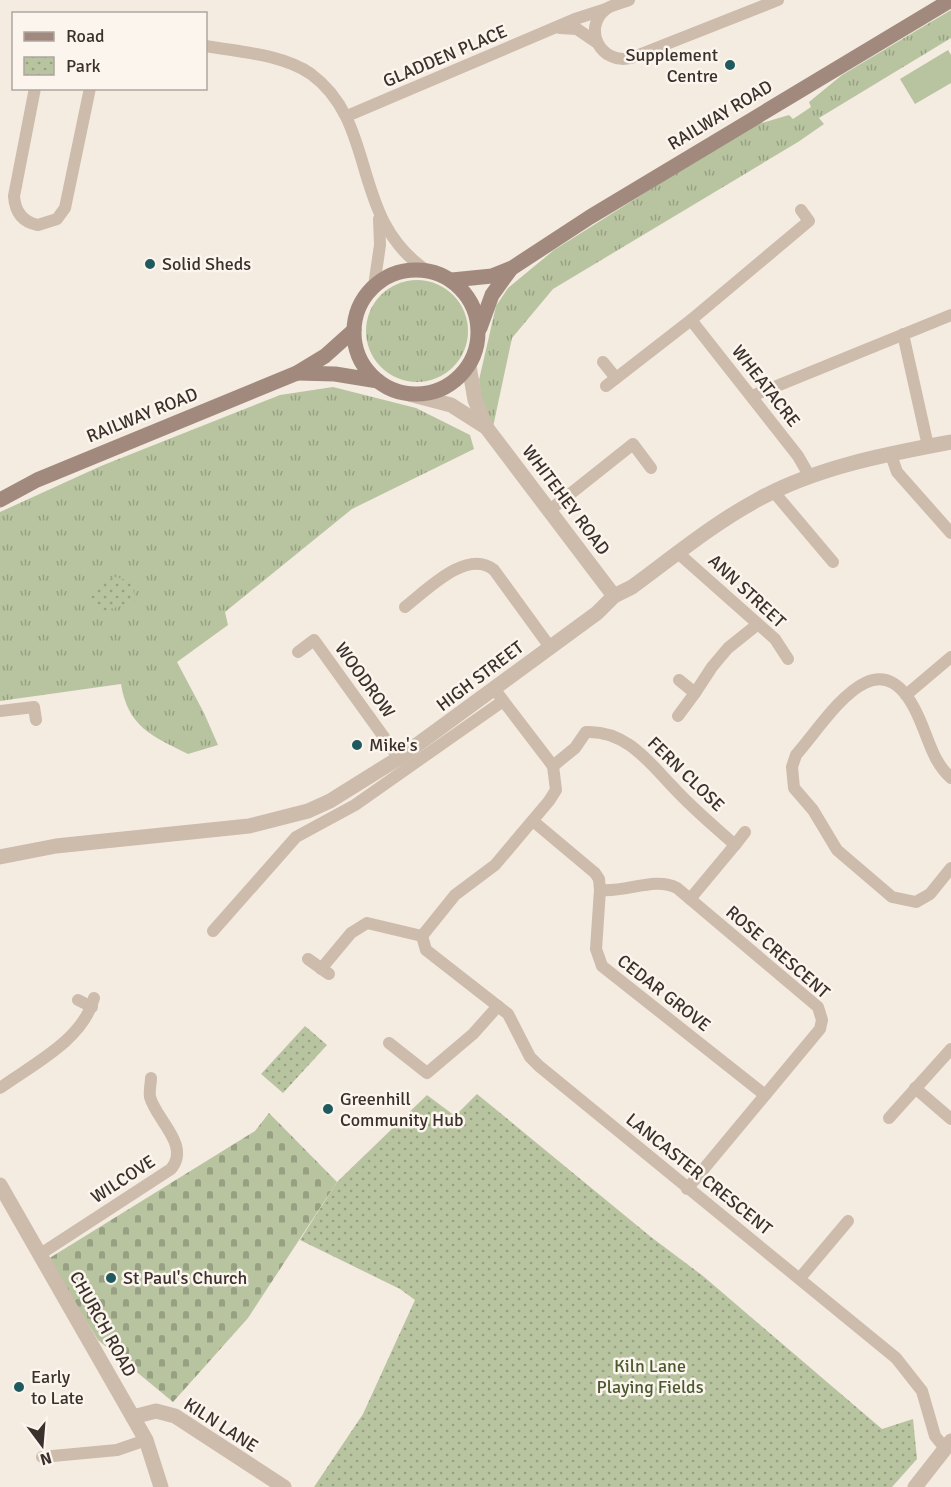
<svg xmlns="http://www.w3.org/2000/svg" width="951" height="1487" viewBox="0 0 951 1487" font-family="Signika,sans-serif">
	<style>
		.grass { fill: url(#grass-tufts) }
		.cemetery { fill: url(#cemetery-stones) }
		.park { fill: url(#park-dots) }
		.pitch { fill: #b8c4a0 }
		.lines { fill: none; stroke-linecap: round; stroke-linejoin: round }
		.minor { stroke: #cdbbac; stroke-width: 12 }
		.tertiary { stroke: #cdbbac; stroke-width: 15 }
		.secondary { stroke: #a18a7d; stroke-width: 15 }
		.poi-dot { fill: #1f5a5e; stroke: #fbf5ee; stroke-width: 2 }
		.labels { text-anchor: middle; stroke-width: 5; stroke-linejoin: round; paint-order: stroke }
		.poi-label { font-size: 18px; fill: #3b302b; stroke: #fbf5ee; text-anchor: start }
		.street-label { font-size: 18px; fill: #3b302b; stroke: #fbf5ee }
		.park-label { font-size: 18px; fill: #4a5a2e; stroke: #fbf5ee }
	</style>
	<defs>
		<pattern id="grass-tufts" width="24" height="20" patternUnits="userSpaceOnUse" patternTransform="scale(1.5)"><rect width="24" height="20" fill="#b8c4a0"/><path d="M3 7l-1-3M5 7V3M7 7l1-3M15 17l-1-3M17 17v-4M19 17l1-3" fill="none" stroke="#97a083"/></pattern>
		<pattern id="cemetery-stones" width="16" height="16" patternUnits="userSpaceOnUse" patternTransform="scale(1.5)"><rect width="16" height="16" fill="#b8c4a0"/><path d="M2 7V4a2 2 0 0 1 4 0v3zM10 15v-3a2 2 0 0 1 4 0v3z" fill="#97a083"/></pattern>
		<pattern id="park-dots" width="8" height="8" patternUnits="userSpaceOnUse" patternTransform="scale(1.5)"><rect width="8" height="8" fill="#b8c4a0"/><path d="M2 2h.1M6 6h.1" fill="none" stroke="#97a083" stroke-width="1.8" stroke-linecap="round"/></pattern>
	</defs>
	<rect width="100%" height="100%" fill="#f4ebe1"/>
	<g class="grass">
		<polygon points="951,10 951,38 819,118 824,124 798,142 553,289 512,338 493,427 483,410 479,380 496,306 508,288 554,250 662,182 755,125 789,115 793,119 811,107 809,102 842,75"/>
		<circle cx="417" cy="331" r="51"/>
		<path d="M 333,387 L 416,408 L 470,435 L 474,449 L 352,509 L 225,612 L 228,625 L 177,662 L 204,713 L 218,745 L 188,754 C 152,736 128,727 121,684 L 0,701 L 0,512 L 101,466 L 280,395 Z"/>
	</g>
	<polygon class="cemetery" points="269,1113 337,1182 248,1318 173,1402 98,1340 48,1259 255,1131"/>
	<g class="park">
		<polygon points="115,577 126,580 133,586 135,602 103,611 90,597 93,588"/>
		<polygon points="305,1026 327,1045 283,1093 261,1074"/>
		<polygon points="477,1094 651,1237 703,1276 882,1429 913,1419 917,1459 892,1487 314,1487 363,1414 415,1300 400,1289 300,1240 337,1182 427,1095 455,1116"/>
	</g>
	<polygon class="pitch" points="948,50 951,55 951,83 915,104 900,79"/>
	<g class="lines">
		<g class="minor">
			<path d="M 629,0 C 622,3 612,5 606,9 C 582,28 600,65 631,58 L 778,0"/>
			<polyline points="560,28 577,29 596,42"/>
			<path d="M 206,46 C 239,52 282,54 311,74 C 379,124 349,218 426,270"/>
			<path d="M 35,88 L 14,196 C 15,211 22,222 38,225 L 57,219 L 65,208 L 90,88"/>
			<polyline points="347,116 575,19 606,9"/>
			<polyline points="374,286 380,245 379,219"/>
			<polyline points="691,320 798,456 810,477"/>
			<polyline points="903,334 928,446"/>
			<polyline points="603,362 616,378"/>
			<polyline points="606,386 691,320 809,221 801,210"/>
			<polyline points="752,396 951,315"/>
			<polyline points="891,455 897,472 951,533"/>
			<polyline points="773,491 833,562"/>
			<polyline points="550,510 633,444 651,468"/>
			<polyline points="678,553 775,639 788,659"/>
			<path d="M 405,607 C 427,590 467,548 494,570 L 550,647"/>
			<polyline points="298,652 314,640 399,758"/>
			<polyline points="679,680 695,693 712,667 728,648 758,624"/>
			<polyline points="906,695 951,657"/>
			<polyline points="0,711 34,707 36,720"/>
			<polyline points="678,716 695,693"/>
			<path d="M 553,766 L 575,748 L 586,732 C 626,730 649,762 673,787 C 692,808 714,826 735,845 L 690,899"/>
			<path d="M 951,778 C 933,762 929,740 919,718 C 880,629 830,716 796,755 L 792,767 L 794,788 L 813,810 L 837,850 L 892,897 L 916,902 L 930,894 L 951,868"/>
			<path d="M 533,821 L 595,873 L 599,879 L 600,890 C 626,893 655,876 677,888 L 818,1007 L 822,1020 L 820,1029 L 687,1189"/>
			<polyline points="735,845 745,832"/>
			<polyline points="600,890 596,949 602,966 765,1095"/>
			<polyline points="213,931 296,837 355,805 503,701"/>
			<polyline points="422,936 426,950 508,1014 530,1057 539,1066 896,1358 922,1391 935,1436 944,1447"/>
			<polyline points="308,959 329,974"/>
			<polyline points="321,969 351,933 367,923 422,936 455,895 495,865 549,801 556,790 553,766 495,690"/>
			<polyline points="78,1000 92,1007"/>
			<polyline points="389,1043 427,1073 473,1034 498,1006"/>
			<path d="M 0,1088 C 33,1064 83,1040 94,998"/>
			<polyline points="915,1088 951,1119"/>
			<polyline points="889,1118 951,1049"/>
			<path d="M 42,1253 L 171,1169 C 191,1145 156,1120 150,1097 C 149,1091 151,1083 151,1078"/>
			<polyline points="800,1278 848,1221"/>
			<polyline points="42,1457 117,1450 146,1440"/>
		</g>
		<g class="tertiary">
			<polyline points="469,366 475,400 486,427 614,596"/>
			<polyline points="409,394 451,405 484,426"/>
			<path d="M 0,857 L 56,846 L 249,826 L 308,811 L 330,801 L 399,758 L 597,613 L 614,596 L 632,587 C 673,557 714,523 759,499 C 817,467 887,454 951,442"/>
			<polyline points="0,1185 146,1440 161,1487"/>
			<polyline points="133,1417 156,1411 175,1416 284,1487"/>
			<polyline points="915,1487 951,1441"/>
		</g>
		<g class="secondary">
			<circle cx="416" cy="332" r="62"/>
			<polyline points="452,280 492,276 512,268 590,217 951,0"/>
			<polyline points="480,328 492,295 510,270"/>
			<polyline points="297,373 335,374 378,381"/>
			<polyline points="0,500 37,480 297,373 325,356 354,330"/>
		</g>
	</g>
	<g class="poi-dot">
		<circle cx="730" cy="65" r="6"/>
		<circle cx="150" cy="264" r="6"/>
		<circle cx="357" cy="745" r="6"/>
		<circle cx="328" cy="1109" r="6"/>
		<circle cx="111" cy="1278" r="6"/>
		<circle cx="19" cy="1387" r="6"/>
	</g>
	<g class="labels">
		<g class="poi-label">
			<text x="718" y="61" text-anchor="end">Supplement<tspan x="718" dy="21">Centre</tspan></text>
			<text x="162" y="270">Solid Sheds</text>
			<text x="369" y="751">Mike's</text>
			<text x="340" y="1105">Greenhill<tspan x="340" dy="21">Community Hub</tspan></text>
			<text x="123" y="1284">St Paul's Church</text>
			<text x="31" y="1383">Early<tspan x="31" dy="21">to Late</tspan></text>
		</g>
		<g class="street-label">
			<text transform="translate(445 56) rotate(-23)" y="6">GLADDEN PLACE</text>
			<text transform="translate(720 115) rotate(-31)" y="6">RAILWAY ROAD</text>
			<text transform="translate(766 386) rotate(52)" y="6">WHEATACRE</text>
			<text transform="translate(142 415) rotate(-22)" y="6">RAILWAY ROAD</text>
			<text transform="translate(566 500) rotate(53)" y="6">WHITEHEY ROAD</text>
			<text transform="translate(747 591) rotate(43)" y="6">ANN STREET</text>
			<text transform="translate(480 676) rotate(-37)" y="6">HIGH STREET</text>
			<text transform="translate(365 680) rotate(54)" y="6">WOODROW</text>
			<text transform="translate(686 774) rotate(44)" y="6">FERN CLOSE</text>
			<text transform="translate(778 952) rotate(41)" y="6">ROSE CRESCENT</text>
			<text transform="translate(664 993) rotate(38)" y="6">CEDAR GROVE</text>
			<text transform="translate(699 1174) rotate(39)" y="6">LANCASTER CRESCENT</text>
			<text transform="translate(123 1179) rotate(-33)" y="6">WILCOVE</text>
			<text transform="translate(103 1324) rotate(61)" y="6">CHURCH ROAD</text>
			<text transform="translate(221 1425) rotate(33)" y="6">KILN LANE</text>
		</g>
		<g class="park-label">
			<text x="650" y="1372">Kiln Lane<tspan x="650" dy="21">Playing Fields</tspan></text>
		</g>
	</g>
	<rect x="12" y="12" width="195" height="78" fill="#fbf5ee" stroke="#aea6a0" stroke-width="1.5"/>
	<rect x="24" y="32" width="30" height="9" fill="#a18a7d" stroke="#aea6a0" stroke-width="1.5"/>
	<text x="66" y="42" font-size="18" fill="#3b302b">Road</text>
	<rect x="24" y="57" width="30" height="18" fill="url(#park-dots)" stroke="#aea6a0" stroke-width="1.5"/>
	<text x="66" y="72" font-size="18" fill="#3b302b">Park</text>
	<g transform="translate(42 1445) rotate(164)" stroke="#fbf5ee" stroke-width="4.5" paint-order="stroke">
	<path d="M0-4.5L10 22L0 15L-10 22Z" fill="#3b302b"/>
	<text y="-9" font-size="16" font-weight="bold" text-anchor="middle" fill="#3b302b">N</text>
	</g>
</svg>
